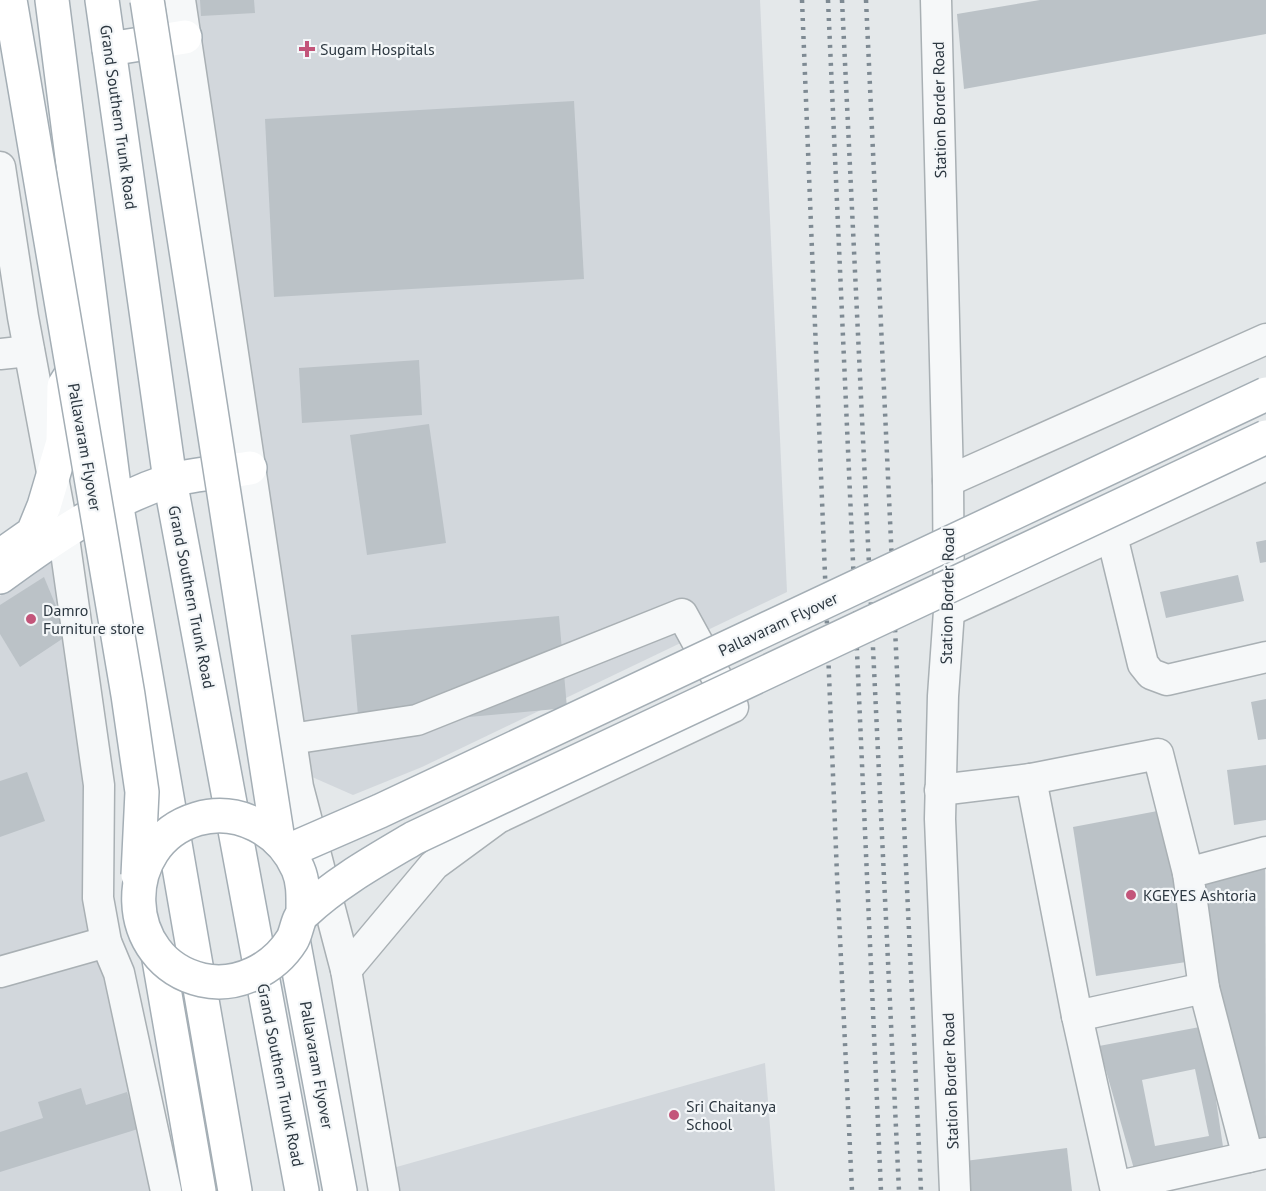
<svg xmlns="http://www.w3.org/2000/svg" width="1266" height="1191" viewBox="0 0 1266 1191" font-family="'PT Sans',sans-serif">
	<style>
		.built { fill: #d2d7dc }
		.building { fill: #bbc2c7; fill-rule: evenodd }
		.lines { fill: none; stroke-linecap: round; stroke-linejoin: round }
		.minor-casing { stroke: #a9b0b4; stroke-width: 33 }
		.major-casing { stroke: #a4aeb5; stroke-width: 36 }
		.minor { stroke: #f6f8f9; stroke-width: 30 }
		.major { stroke: #fff; stroke-width: 33 }
		.rail { stroke: #7e8a93; stroke-width: 4.5; stroke-dasharray: 3 6; stroke-linecap: butt }
		.major-bridge-casing { stroke: #a4aeb5; stroke-width: 36; stroke-linecap: butt }
		.major-bridge { stroke: #fff; stroke-width: 33 }
		.poi-dot { fill: #c3557a; stroke: #f3f6f8; stroke-width: 2 }
		.labels { text-anchor: middle; stroke-width: 4.5; stroke-linejoin: round; paint-order: stroke }
		.poi-label { font-size: 16px; fill: #2d3841; stroke: #f3f6f8; text-anchor: start }
		.street-label { font-size: 16px; fill: #2d3841; stroke: #f3f6f8 }
	</style>
	<rect width="100%" height="100%" fill="#e4e8ea"/>
	<g class="built">
		<polygon points="187,0 760,0 787,592 422,767 353,795 303,773"/>
		<polygon points="54,555 162,1191 0,1191 0,596"/>
		<polygon points="765,1063 775,1191 397,1191 393,1168"/>
	</g>
	<g class="building">
		<polygon points="200,0 254,0 255,13 201,16"/>
		<polygon points="1040,0 1266,0 1266,34 964,89 957,14"/>
		<polygon points="574,101 584,279 274,297 265,119"/>
		<polygon points="419,360 422,415 302,423 299,368"/>
		<polygon points="429,424 446,543 367,555 350,435"/>
		<polygon points="1266,540 1266,562 1260,563 1256,542"/>
		<polygon points="1238,575 1244,601 1166,618 1160,592"/>
		<polygon points="44,577 68,635 20,667 0,634 0,605"/>
		<polygon points="559,616 567,708 359,727 351,635"/>
		<polygon points="1266,699 1266,739 1258,740 1251,702"/>
		<polygon points="1266,765 1266,820 1234,825 1227,770"/>
		<polygon points="27,772 45,821 0,837 0,781"/>
		<polygon points="1168,809 1186,962 1096,976 1073,827"/>
		<polygon points="1265,865 1266,1141 1252,1144 1197,880"/>
		<path d="M 1205,1026 L 1225,1160 L 1136,1176 L 1099,1046 ZM 1195,1069 L 1209,1136 L 1155,1146 L 1142,1080 Z"/>
		<polygon points="81,1088 86,1105 127,1092 138,1129 0,1172 0,1132 43,1118 38,1102"/>
		<polygon points="1067,1148 1072,1191 969,1191 965,1161"/>
	</g>
	<g class="lines">
		<defs>
			<g id="minor">
				<polyline points="180,0 298,787 346,970 384,1191"/>
				<polyline points="936,0 948,481 949,611 943,696 940,819 955,1191"/>
				<polyline points="0,167 23,317 63,531 99,785 98,898 106,942 119,973 166,1191"/>
				<polyline points="0,354 29,351"/>
				<polyline points="948,481 1266,339"/>
				<polyline points="1112,536 1143,664 1151,674 1167,680 1266,657"/>
				<polyline points="949,611 1266,465"/>
				<polyline points="291,739 417,720 682,614 733,707 498,818 434,865 346,970"/>
				<polyline points="1031,779 1077,1016 1115,1187 1266,1153"/>
				<polyline points="940,790 1031,779 1158,754 1188,873"/>
				<polyline points="0,972 106,942"/>
				<polyline points="1077,1016 1204,988"/>
				<polyline points="1248,1157 1204,988 1188,873 1266,852"/>
			</g>
			<g id="major">
				<polyline points="52,0 116,502 235,1191"/>
				<polyline points="102,0 170,480 302,1191"/>
				<polyline points="109,49 185,37"/>
				<polyline points="6,552 33,533 44,506 63,442 64,386 74,370"/>
				<path d="M 0,577 C 53,538 105,502 168,481 C 191,474 226,472 250,468"/>
				<polyline points="293,939 340,1191"/>
				<polyline points="158,954 199,1191"/>
			</g>
		</defs>
		<use href="#minor" class="minor-casing"/>
		<use href="#major" class="major-casing"/>
		<use href="#minor" class="minor"/>
		<use href="#major" class="major"/>
		<g class="rail">
			<polyline points="802,0 837,875 852,1191"/>
			<polyline points="828,0 881,1191"/>
			<polyline points="842,0 899,1191"/>
			<polyline points="866,0 921,1191"/>
		</g>
		<defs>
			<g id="major-bridge">
				<polyline points="10,0 128,695 142,792 138,875"/>
				<polyline points="147,0 278,840"/>
				<polyline points="288,851 380,811 1266,394"/>
				<path d="M 303,913 C 303,898 304,883 298,869 C 281,830 238,807 197,819 C 117,843 120,961 202,980 C 237,988 274,969 292,940 C 297,932 297,918 305,912 C 337,882 377,860 414,838 L 1266,437"/>
			</g>
		</defs>
		<use href="#major-bridge" class="major-bridge-casing"/>
		<use href="#major-bridge" class="major-bridge"/>
	</g>
	<g class="poi-dot">
		<path d="M304 40h6v6h6v6h-6v6h-6v-6h-6v-6h6z"/>
		<circle cx="31" cy="619" r="6"/>
		<circle cx="1131" cy="895" r="6"/>
		<circle cx="674" cy="1115" r="6"/>
	</g>
	<g class="labels">
		<g class="poi-label">
			<text x="320" y="55">Sugam Hospitals</text>
			<text x="43" y="616">Damro<tspan x="43" dy="18">Furniture store</tspan></text>
			<text x="1143" y="901">KGEYES Ashtoria</text>
			<text x="686" y="1112">Sri Chaitanya<tspan x="686" dy="18">School</tspan></text>
		</g>
		<g class="street-label">
			<text transform="translate(939 110) rotate(-91)" y="6">Station Border Road</text>
			<text transform="translate(119 117) rotate(82)" y="6">Grand Southern Trunk Road</text>
			<text transform="translate(85 447) rotate(80)" y="6">Pallavaram Flyover</text>
			<text transform="translate(947 596) rotate(-89)" y="6">Station Border Road</text>
			<text transform="translate(192 597) rotate(79)" y="6">Grand Southern Trunk Road</text>
			<text transform="translate(778 624) rotate(-25)" y="6">Pallavaram Flyover</text>
			<text transform="translate(317 1065) rotate(80)" y="6">Pallavaram Flyover</text>
			<text transform="translate(281 1075) rotate(79)" y="6">Grand Southern Trunk Road</text>
			<text transform="translate(950 1081) rotate(-92)" y="6">Station Border Road</text>
		</g>
	</g>
</svg>
